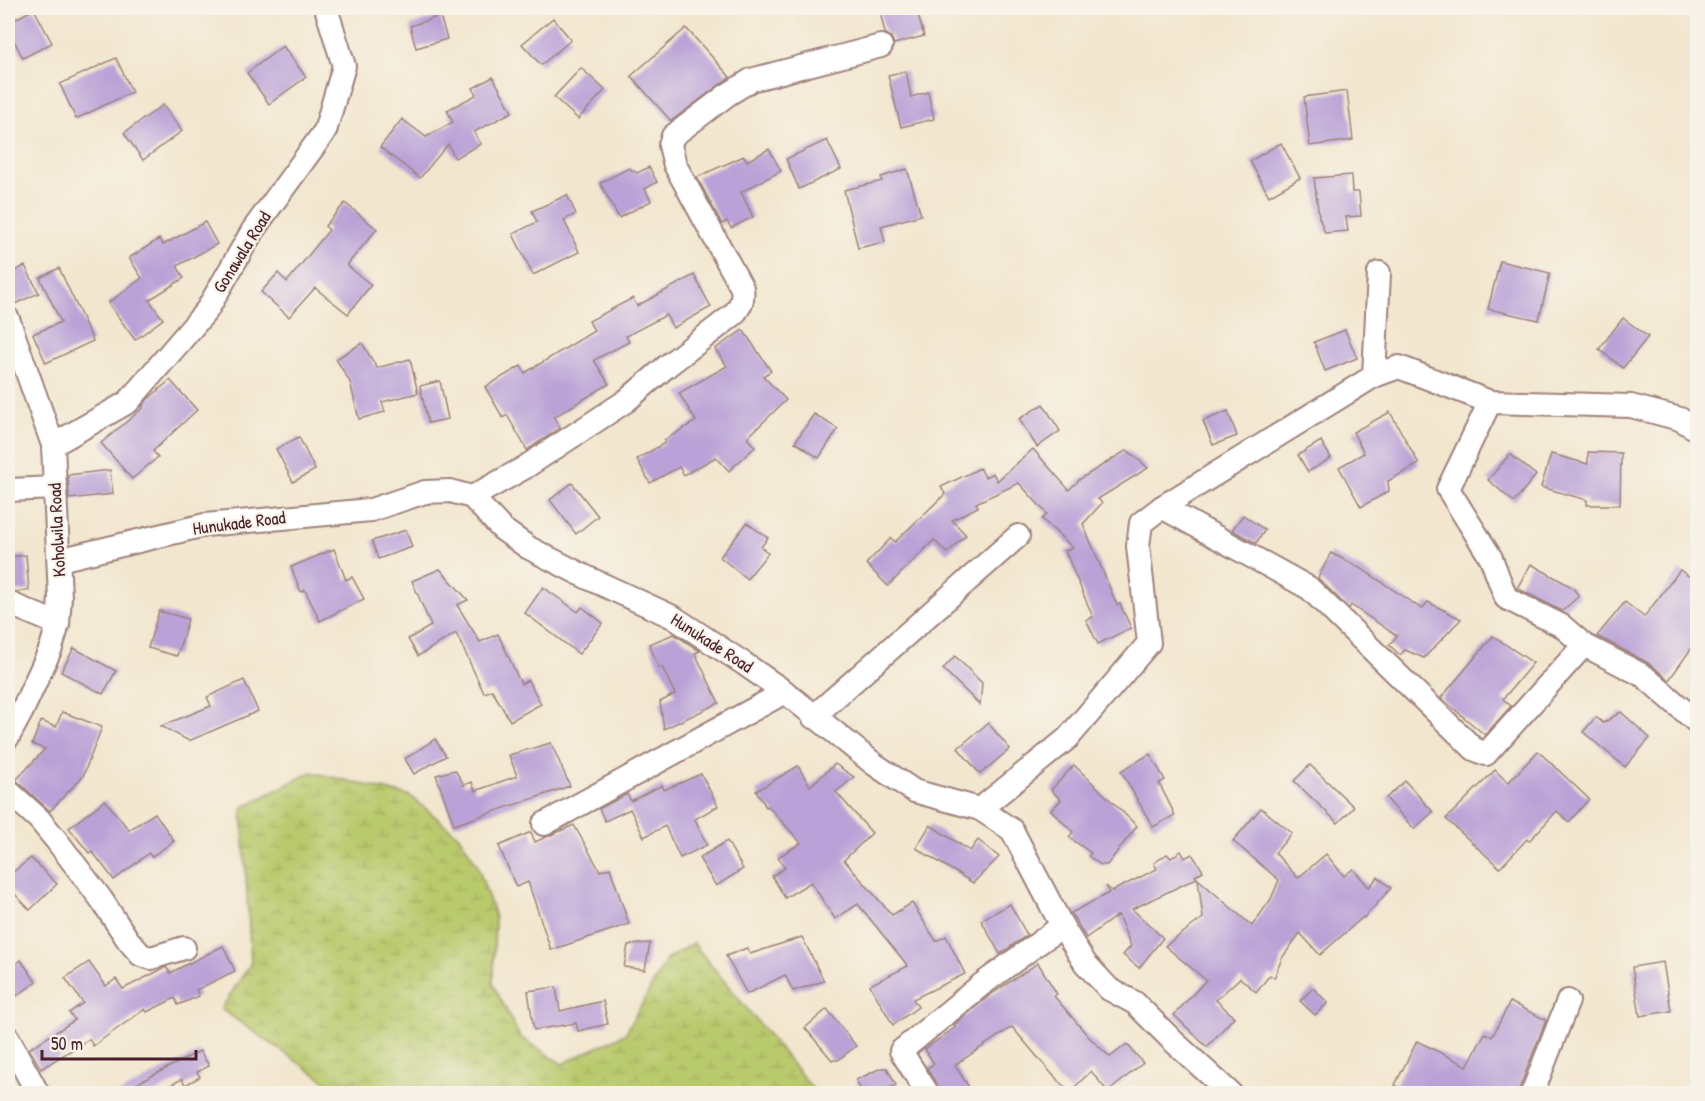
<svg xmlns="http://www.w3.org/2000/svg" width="1705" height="1101" viewBox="0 0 1705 1101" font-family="'Patrick Hand',sans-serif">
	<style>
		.wetland { fill: url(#wetland-marsh); stroke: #82744c; stroke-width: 1.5 }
		.building { fill: #baa1d7 }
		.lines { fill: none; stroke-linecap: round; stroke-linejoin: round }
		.minor-casing { stroke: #9e827c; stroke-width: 26 }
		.minor { stroke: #fff; stroke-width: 22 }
		.labels { text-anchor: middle; stroke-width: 4.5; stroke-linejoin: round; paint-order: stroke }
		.street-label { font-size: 18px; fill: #4a1f2b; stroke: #f7f3e8 }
	</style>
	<defs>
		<pattern id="wetland-marsh" width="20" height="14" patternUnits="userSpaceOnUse" patternTransform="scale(1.5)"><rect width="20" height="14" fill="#b9ca6d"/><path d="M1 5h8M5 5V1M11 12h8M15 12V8" fill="none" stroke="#a1ad5f"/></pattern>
	</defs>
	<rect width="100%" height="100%" fill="#f7f3e8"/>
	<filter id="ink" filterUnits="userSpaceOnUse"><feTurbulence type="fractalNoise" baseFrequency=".0167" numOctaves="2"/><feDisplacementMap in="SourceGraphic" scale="12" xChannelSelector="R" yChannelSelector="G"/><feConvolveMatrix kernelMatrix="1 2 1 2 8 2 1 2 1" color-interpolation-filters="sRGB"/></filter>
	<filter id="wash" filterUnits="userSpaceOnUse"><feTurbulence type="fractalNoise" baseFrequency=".008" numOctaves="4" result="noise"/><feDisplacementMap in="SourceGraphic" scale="24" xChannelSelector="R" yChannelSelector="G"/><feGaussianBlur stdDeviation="1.35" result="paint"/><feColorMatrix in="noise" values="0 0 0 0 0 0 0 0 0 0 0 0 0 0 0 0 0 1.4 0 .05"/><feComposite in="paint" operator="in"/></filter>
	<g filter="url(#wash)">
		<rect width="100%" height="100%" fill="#f2e6ce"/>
		<polygon class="wetland" points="311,772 410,796 459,836 477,864 495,917 493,984 520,1037 562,1064 625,1034 667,959 693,943 816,1093 366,1094 355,1080 331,1085 221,1009 251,963 242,808"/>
		<g id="blocks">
			<g class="building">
				<polygon points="879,8 916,8 924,36 894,44 891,37 885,33"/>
				<polygon points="34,9 52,43 23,58 8,29 8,23"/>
				<polygon points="440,16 447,39 416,48 410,26"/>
				<polygon points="553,18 571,40 541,65 522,44"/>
				<polygon points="686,28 730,77 671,121 631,76"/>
				<polygon points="283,46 306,77 269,104 247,73"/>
				<polygon points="116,58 132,92 76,119 60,84"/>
				<polygon points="581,68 605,90 578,119 554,97"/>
				<polygon points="906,71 911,97 928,92 934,119 901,127 888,75"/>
				<polygon points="493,77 512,112 474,132 481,144 455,158 448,144 420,178 380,147 402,119 426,137 453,122 447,110 476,95 473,88"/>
				<polygon points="1347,91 1353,140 1310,146 1304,97"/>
				<polygon points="163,105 182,131 143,160 124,133"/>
				<polygon points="827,140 841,169 799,189 786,159"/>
				<polygon points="1281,143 1300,178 1269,196 1250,161"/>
				<polygon points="769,149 781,171 741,192 753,217 731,228 727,221 722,224 697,177 744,156 747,161"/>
				<polygon points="649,167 657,182 645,189 651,201 619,218 600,183 629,168 637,173"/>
				<polygon points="907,169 921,215 881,226 885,242 858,248 844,190 882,181 881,177"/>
				<polygon points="1351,175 1352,192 1359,192 1361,216 1346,217 1348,231 1325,233 1319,217 1314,178"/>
				<polygon points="567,195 576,214 564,220 579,252 533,275 513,234 537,222 532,211"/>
				<polygon points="345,203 377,229 347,265 371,285 348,314 315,288 289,317 261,292 278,273 287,282 329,230 325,226"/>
				<polygon points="205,222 217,244 177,266 184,278 149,300 163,319 135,340 108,303 142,278 129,258 159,239 163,245"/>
				<polygon points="1500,261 1550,273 1539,320 1488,309"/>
				<polygon points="25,266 39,293 15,304 8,288 8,274"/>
				<polygon points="59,268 93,341 46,363 33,334 61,322 40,278"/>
				<polygon points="694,275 711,307 673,328 666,315 626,336 629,342 594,360 609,384 554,417 560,428 527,450 507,415 503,418 485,387 521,366 525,373 594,331 589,321 633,298 637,306"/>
				<polygon points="1623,318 1648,337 1623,368 1599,349"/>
				<polygon points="743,330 771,371 763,376 786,400 747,438 755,447 729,471 716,457 684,475 679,467 650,483 637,459 665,443 664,440 696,421 679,393 727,366 715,349"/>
				<polygon points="1345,330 1357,358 1325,371 1314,342"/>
				<polygon points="362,343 377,368 410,359 418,393 382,402 385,412 359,419 350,382 336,359"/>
				<polygon points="170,380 197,410 153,451 158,457 132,479 101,443 143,408 142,407 147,400"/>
				<polygon points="440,381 448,419 428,423 420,386"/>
				<polygon points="1043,404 1060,431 1037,447 1019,419"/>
				<polygon points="1228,411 1237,436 1213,445 1203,421"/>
				<polygon points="1390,412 1419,464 1388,481 1389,491 1361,507 1339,467 1364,453 1353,432"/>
				<polygon points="814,414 838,429 819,458 795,442"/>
				<polygon points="299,437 315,470 293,482 276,449"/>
				<polygon points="1321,441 1331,458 1308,472 1298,455"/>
				<polygon points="1033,449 1069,490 1080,479 1127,450 1148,468 1098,499 1102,503 1083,524 1117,605 1120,604 1131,628 1098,644 1086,620 1093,617 1065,551 1073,548 1042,519 1047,514 1019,483 976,503 978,507 952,520 966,535 947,553 934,540 888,586 866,564 891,538 895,542 945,494 941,487 980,468 985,477 993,473 997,481"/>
				<polygon points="1588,452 1621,453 1620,505 1587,505 1587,500 1541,487 1551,454 1588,464"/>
				<polygon points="1510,454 1536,475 1514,502 1488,480"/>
				<polygon points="110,470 113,494 69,499 68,475"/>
				<polygon points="572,483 598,516 576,534 550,500"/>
				<polygon points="1243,515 1265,530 1256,543 1232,530"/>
				<polygon points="747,523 768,538 761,547 768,553 747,579 720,557"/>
				<polygon points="406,530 412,547 378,559 372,541"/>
				<polygon points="334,549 346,580 352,577 364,599 320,621 305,590 301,592 291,567"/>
				<polygon points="1331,553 1362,569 1422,609 1428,602 1461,619 1424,658 1405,650 1400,655 1389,645 1397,636 1351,605 1349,609 1318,578"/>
				<polygon points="26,555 29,590 16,592 8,590 8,557"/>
				<polygon points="1531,564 1572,587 1579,596 1562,611 1517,588"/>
				<polygon points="440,569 468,600 457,605 480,642 498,634 521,684 528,680 541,704 510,721 492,690 484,693 456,633 418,656 408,639 431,626 412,581"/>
				<polygon points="1680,570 1698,583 1698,639 1669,680 1650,664 1597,636 1625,602 1644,617"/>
				<polygon points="543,587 578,612 582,607 603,623 579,654 525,613"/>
				<polygon points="159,611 188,619 177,656 148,648"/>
				<polygon points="674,634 700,651 695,653 719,703 664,729 660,702 675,694 662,667 659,668 649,644"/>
				<polygon points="1493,636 1533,663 1503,699 1511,706 1485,735 1441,698"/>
				<polygon points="74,648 116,671 103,694 61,672"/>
				<polygon points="955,656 982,683 980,705 943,669"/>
				<polygon points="244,680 258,711 189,741 161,726 211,706 207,697"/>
				<polygon points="62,712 102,727 83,776 50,811 16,780 45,749 32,744 41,721 56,727"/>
				<polygon points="1621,712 1650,738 1625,767 1583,732 1596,717 1603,723"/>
				<polygon points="988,723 1010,749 980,774 958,748"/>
				<polygon points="435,739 446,756 414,774 405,759"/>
				<polygon points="551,743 570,786 454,825 436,775 455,770 464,785 472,782 475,791 517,776 509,755"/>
				<polygon points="1538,751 1589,799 1569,822 1557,811 1529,841 1527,839 1500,868 1446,819 1495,770 1508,783"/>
				<polygon points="1150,754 1165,780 1159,783 1175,815 1153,827 1121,771"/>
				<polygon points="835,764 854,777 836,792 872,833 844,860 892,915 912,903 936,941 946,936 965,974 913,999 918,1007 893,1025 870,985 908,966 858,904 835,919 811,882 785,898 772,876 785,868 778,857 801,843 768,806 766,807 756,791 798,766 810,786"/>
				<polygon points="1074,765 1137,826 1107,865 1101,865 1088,856 1091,853 1069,837 1073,832 1051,810 1061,800 1051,790"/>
				<polygon points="1310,765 1354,807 1338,823 1294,781"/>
				<polygon points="701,774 718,806 695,819 707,845 680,858 665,826 644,837 630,809 605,821 599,809 627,794 631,801 662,785 664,790"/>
				<polygon points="1405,781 1433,812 1414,829 1386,798"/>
				<polygon points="105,800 129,830 155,813 174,841 151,857 149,853 114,880 92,851 89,853 69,828"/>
				<polygon points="1261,808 1292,833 1275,853 1298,878 1326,854 1344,876 1353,869 1369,887 1378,877 1391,888 1364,918 1363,917 1320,955 1300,933 1282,958 1274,978 1270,975 1256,992 1240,978 1216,1000 1234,1017 1207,1047 1174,1015 1206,980 1165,946 1203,918 1198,879 1252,926 1271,899 1279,880 1233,841"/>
				<polygon points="574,825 600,871 610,868 629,924 551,950 528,882 516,887 499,846 531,832 535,842"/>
				<polygon points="930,825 970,851 978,840 999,857 973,883 916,848"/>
				<polygon points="727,841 743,869 716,886 699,858"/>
				<polygon points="1181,851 1185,858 1192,854 1203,871 1195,876 1197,878 1132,909 1163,938 1139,968 1123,955 1131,946 1118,915 1086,938 1071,913 1109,893 1106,886 1112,891 1157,869 1154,863 1167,854 1171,858"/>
				<polygon points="31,858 57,884 30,910 8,887 8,876"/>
				<polygon points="1010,904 1027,935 1000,954 981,920"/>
				<polygon points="802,937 824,981 793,991 785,975 747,994 726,956 747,948 750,954"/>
				<polygon points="650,943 645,970 624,967 628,945"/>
				<polygon points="223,946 235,971 196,990 199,996 178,1005 175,998 147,1012 145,1009 93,1046 89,1039 41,1069 33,1055 29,1049 75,1020 69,1013 83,1003 65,978 89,962 106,986 116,979 123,989 166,967 170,973"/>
				<polygon points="21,960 36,982 8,1002 8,970"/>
				<polygon points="1663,962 1671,1011 1640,1016 1632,967"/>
				<polygon points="1038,963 1057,994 1054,996 1088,1036 1110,1057 1127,1044 1143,1063 1108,1092 1091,1071 1070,1092 1051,1073 1012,1027 955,1065 973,1094 941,1094 927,1068 934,1064 925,1049 956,1027 954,1025 989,996"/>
				<polygon points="556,987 560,1011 603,1001 608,1024 578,1031 576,1023 534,1030 528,991"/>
				<polygon points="1313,988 1328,1003 1315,1015 1300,1001"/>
				<polygon points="1510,1002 1546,1020 1517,1094 1412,1094 1395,1085 1417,1041 1467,1066 1485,1033 1492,1037"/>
				<polygon points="827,1009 856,1046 838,1060 832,1060 805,1028"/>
				<polygon points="200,1051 209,1066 197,1072 200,1077 185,1085 182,1079 153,1094 117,1094"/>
				<polygon points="881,1068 887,1068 896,1085 888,1089 890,1094 863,1094 856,1080"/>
			</g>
		</g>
	</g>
	<g filter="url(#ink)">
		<use href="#blocks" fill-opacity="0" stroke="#9e827c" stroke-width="1.5"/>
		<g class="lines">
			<defs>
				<g id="minor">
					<polyline points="8,319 53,445 60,597 58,624 51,648 22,711 8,737"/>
					<polyline points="1374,376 1379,273"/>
					<polyline points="1490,402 1448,489 1491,558 1506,598 1562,626 1584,645"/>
					<polyline points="53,445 128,402 207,310 253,230 325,131 344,66 326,8"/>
					<polyline points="8,490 56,488"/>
					<path d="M 472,497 L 524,468 L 626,401 L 667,366 L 733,315 C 740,307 744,300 742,288 L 675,165 L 670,145 L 673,136 L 727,95 L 751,80 L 881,46"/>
					<polyline points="1162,507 1309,588 1474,749 1486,754 1584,645 1644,676 1698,723"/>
					<polyline points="59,560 205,525 371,510 425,492 450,491 472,497 502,529 529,548 586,577 673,617 743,663 785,692 874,764 914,791 980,809 1012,830 1062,926 1085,963 1109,989 1135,1003 1173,1041 1231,1094"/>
					<polyline points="8,603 58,624"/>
					<polyline points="813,717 1018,536"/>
					<polyline points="8,791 39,819 57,841 101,899 128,940 141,955 151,958 184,948"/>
					<polyline points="980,809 1068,738 1149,643 1138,546 1141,523 1162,507 1374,376 1399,367 1490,402 1631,406 1680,419 1698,430"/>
					<polyline points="544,824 785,692"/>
					<polyline points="8,1038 38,1094"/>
					<polyline points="928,1094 901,1051 981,985 1062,926"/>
					<polyline points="1532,1094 1568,1001"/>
				</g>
			</defs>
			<use href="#minor" class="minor-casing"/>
			<use href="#minor" class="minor"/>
		</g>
	</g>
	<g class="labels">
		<g class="street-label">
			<text transform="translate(242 252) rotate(-58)" y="6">Gonawala Road</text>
			<text transform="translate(239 523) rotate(-7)" y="6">Hunukade Road</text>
			<text transform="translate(57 530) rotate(-93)" y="6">Koholwila Road</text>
			<text transform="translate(712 643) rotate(33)" y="6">Hunukade Road</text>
		</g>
	</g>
	<rect width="1705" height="1101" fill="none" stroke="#f7f3e8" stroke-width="30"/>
	<path d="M42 1050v9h154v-9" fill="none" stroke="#4a1f2b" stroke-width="3"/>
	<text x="51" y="1050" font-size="18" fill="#4a1f2b" stroke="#f7f3e8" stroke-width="4.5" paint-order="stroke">50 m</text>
</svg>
